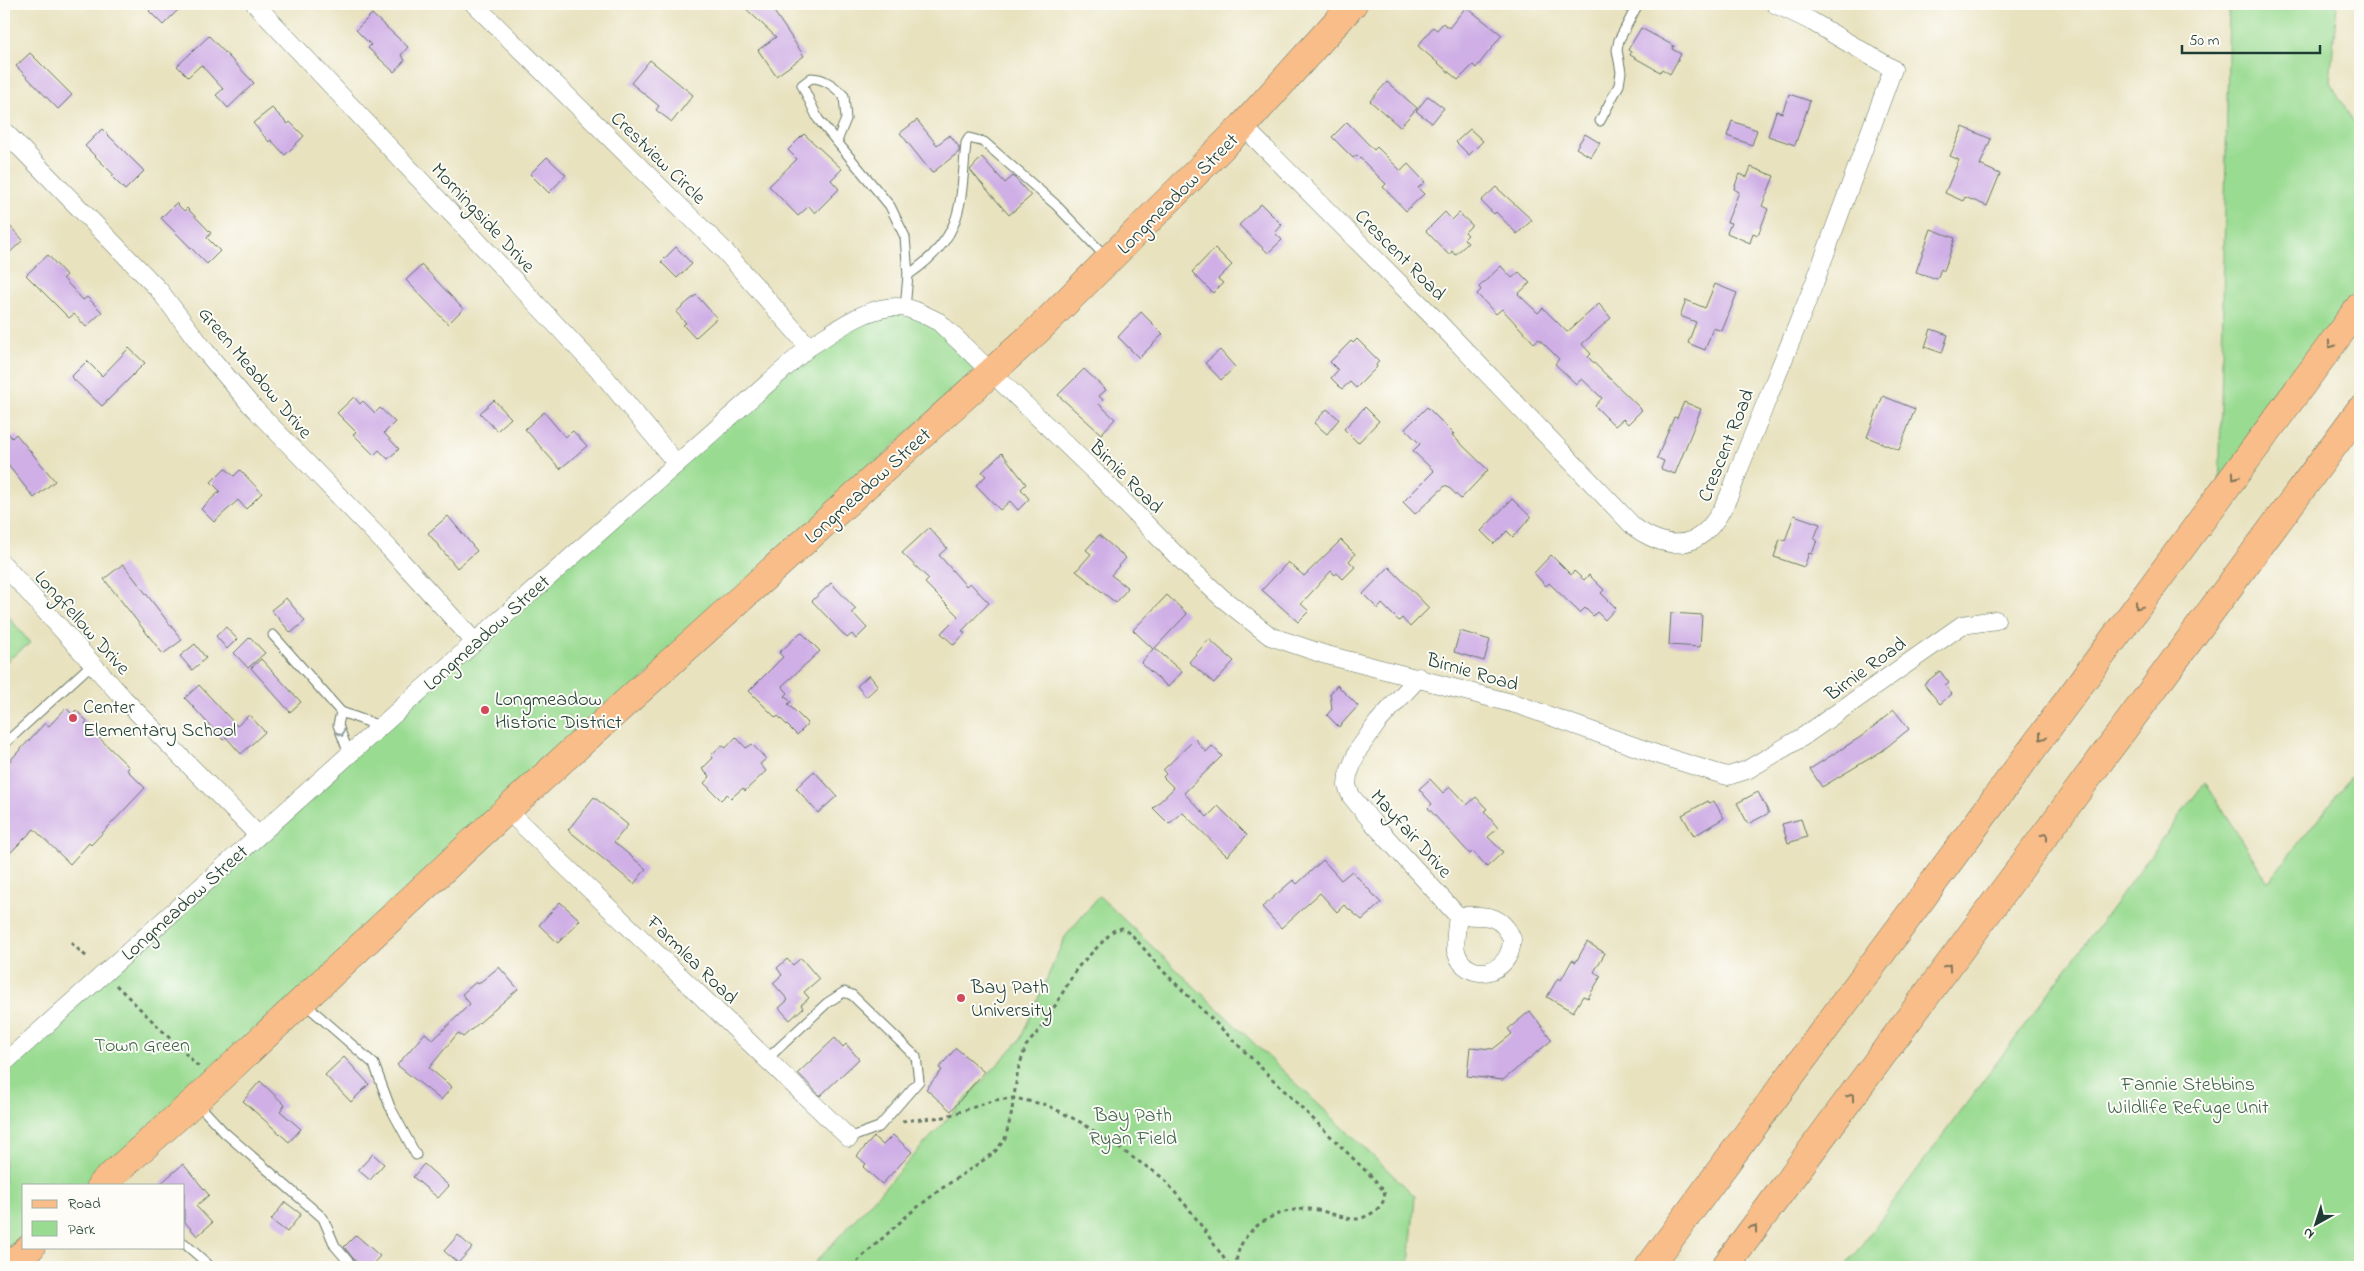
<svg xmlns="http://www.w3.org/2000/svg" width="2364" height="1271" viewBox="0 0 2364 1271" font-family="'Indie Flower',sans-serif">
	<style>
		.green { fill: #9adb92; stroke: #5c8c63 }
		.building { fill: #cfafe6 }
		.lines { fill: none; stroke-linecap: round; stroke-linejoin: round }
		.service-casing { stroke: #657765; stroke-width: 11 }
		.minor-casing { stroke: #657765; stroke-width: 19 }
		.primary-casing { stroke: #657765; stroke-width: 29 }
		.motorway-casing { stroke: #657765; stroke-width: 29 }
		.path { stroke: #657765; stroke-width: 3; stroke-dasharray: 4 4; stroke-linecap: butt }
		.service { stroke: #fff; stroke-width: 9 }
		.minor { stroke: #fff; stroke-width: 18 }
		.primary { stroke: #f8bd89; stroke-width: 28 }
		.motorway { stroke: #f8bd89; stroke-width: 28 }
		.oneway { stroke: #81775a }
		.oneway2 { stroke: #8f9e9a }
		.poi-dot { fill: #d1495b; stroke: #fdfcf7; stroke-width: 2 }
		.labels { text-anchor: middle; stroke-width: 4; stroke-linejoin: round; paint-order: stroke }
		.street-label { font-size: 20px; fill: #1f3d34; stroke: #fdfcf7 }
		.poi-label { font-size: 20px; fill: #1f3d34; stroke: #fdfcf7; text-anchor: start }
		.park-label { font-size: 20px; fill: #3e644c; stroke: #fdfcf7 }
	</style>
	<rect width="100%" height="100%" fill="#fdfcf7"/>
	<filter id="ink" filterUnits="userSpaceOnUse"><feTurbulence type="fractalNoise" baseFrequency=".02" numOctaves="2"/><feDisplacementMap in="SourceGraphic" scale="10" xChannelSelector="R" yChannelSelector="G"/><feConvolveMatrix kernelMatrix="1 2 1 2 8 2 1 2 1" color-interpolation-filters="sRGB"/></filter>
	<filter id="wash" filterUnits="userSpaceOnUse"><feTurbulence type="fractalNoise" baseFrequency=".0096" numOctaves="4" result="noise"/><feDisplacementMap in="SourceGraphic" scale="20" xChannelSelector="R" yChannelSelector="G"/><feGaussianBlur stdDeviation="1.12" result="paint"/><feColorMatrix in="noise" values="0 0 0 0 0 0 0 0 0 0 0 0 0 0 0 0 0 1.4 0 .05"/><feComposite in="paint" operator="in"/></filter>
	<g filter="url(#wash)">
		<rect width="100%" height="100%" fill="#e8e2bf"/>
		<g class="green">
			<polygon points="2229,4 2337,4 2330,82 2360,132 2360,314 2219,506"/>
			<polygon points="917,311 982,363 101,1185 24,1185 24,1247 4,1267 4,1063 809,347 862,314"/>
			<polygon points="4,611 30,643 4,663"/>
			<polygon points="2360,765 2360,1267 1845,1267 2205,782 2268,882"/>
			<polygon points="1099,896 1415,1196 1409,1267 811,1267 1020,1040 1065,937"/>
		</g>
		<g id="blocks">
			<g class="building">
				<polygon points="156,4 184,4 163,25 149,11"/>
				<polygon points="741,4 769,4 804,56 776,76 758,50 776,37"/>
				<polygon points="1466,7 1502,35 1476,68 1473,65 1458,80 1418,46 1433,27 1437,30 1443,23 1449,28"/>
				<polygon points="372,14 408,47 401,55 405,60 394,72 368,48 371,45 356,30"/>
				<polygon points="1641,28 1674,46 1672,49 1681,54 1670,74 1662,69 1660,72 1630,55 1631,52 1628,50"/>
				<polygon points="209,36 254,83 228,108 216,95 223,89 201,65 188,77 177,66"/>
				<polygon points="30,53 72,95 58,109 16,66"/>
				<polygon points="650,60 693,95 672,122 656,110 659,106 631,83"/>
				<polygon points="1387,82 1417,108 1400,127 1370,101"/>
				<polygon points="1789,94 1810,101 1795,145 1768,136 1776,111 1782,113"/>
				<polygon points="1428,96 1444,108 1432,123 1416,111"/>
				<polygon points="272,108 288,124 290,122 304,136 285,155 271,140 269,142 253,123"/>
				<polygon points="917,120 937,145 950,135 959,147 959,152 932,173 900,133"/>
				<polygon points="1732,121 1757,130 1752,145 1727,136"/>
				<polygon points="1347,122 1374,150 1377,147 1401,171 1408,164 1425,182 1418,188 1424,194 1406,211 1383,187 1386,184 1357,155 1353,158 1332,137"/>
				<polygon points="1963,127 1991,139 1980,165 2000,174 1987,206 1965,197 1963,201 1945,193 1959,160 1950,156"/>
				<polygon points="102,129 144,171 125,190 112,177 114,175 85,146"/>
				<polygon points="1470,129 1483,141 1469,155 1456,142"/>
				<polygon points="804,134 842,169 831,180 839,189 815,213 809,206 798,216 769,186 797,159 788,150"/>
				<polygon points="1585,134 1600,143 1591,157 1576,148"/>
				<polygon points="547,157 566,175 549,193 530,174"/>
				<polygon points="982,157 1005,183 1013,176 1031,196 1009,215 970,170"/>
				<polygon points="1751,167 1774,176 1762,206 1768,209 1758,235 1753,233 1750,243 1727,233 1731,223 1727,222 1739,192 1734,189 1739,174 1747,177"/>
				<polygon points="1496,187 1532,220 1517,234 1496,212 1494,214 1481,201"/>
				<polygon points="176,203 184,211 187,208 211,233 207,238 220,251 207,264 161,218"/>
				<polygon points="1261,204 1282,225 1275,233 1282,240 1268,253 1239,225"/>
				<polygon points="1445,212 1452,220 1459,213 1472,225 1465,232 1468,235 1464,239 1468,243 1455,255 1452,251 1449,255 1426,231"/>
				<polygon points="4,220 23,240 4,258"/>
				<polygon points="1931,229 1955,238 1944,271 1941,269 1937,279 1916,272"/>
				<polygon points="676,247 692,264 677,278 661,262"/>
				<polygon points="1215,248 1232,265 1218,279 1223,283 1213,293 1192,272"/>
				<polygon points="48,255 66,275 63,278 83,300 87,297 102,312 86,327 74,314 69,318 26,275"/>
				<polygon points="422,265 463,309 448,324 406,280"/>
				<polygon points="1501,266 1512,278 1519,272 1530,283 1518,294 1538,313 1543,308 1567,332 1599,304 1611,318 1582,344 1591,354 1588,357 1642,410 1628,424 1623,419 1615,426 1595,406 1602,398 1582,379 1576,384 1555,364 1559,359 1539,339 1534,343 1502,309 1496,314 1477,294 1481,290 1479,287"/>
				<polygon points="1715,284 1737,293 1722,331 1713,328 1705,350 1688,343 1696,322 1680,316 1686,300 1705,308"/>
				<polygon points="696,295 717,318 695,338 683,325 686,323 676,312"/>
				<polygon points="1141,312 1163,334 1139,358 1118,337"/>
				<polygon points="1931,329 1948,335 1942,353 1925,347"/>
				<polygon points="1357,339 1379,361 1376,365 1377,367 1356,388 1350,382 1342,389 1331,378 1338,370 1330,362 1351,341 1353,343"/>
				<polygon points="129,348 145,363 102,406 71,377 87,361 102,376"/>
				<polygon points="1220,350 1235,367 1221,380 1205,363"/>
				<polygon points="1084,369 1106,390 1099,396 1103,400 1099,404 1115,419 1101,434 1058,395"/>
				<polygon points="1883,396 1915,409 1899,450 1867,437"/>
				<polygon points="354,397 360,404 363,401 375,413 380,408 395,422 384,433 399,449 388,459 379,450 374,455 353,434 356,432 337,413"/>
				<polygon points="494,400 511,418 497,431 480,413"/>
				<polygon points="1684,402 1701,409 1675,474 1661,469 1664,461 1657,458 1674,417 1677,418"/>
				<polygon points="1365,407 1379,421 1358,443 1344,429"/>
				<polygon points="1427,407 1454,434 1452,435 1488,470 1461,499 1446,485 1415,514 1403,502 1434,471 1413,451 1420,444 1405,429"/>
				<polygon points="1327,409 1339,419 1327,434 1314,423"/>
				<polygon points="544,412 565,437 573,431 587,446 560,469 525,429"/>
				<polygon points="4,428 12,438 16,434 55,481 34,498 4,460"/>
				<polygon points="1002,453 1026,484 1021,489 1029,499 1018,510 1010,501 1000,510 976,485 986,476 982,472"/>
				<polygon points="225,468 234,476 240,470 262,493 246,509 238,500 214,522 201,509 220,491 211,482"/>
				<polygon points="1512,499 1531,517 1513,537 1507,531 1494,544 1481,531"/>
				<polygon points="1794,515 1820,524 1814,539 1817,540 1812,554 1809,553 1804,567 1774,557 1780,539 1785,541"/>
				<polygon points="448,516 477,551 457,568 428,533"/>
				<polygon points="929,528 947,548 939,555 966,586 970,583 989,603 962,631 965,633 954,645 941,633 958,616 925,583 929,579 902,553"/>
				<polygon points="1099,535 1126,558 1111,575 1128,588 1116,603 1076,571 1091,554 1086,550"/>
				<polygon points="1341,540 1355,554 1349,561 1355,567 1343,579 1337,573 1335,575 1331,571 1301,604 1309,611 1298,622 1262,590 1288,562 1304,576"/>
				<polygon points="1551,555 1571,575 1574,571 1584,580 1589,575 1604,590 1601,593 1616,608 1605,620 1597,612 1593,616 1585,608 1580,613 1549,583 1546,586 1534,573"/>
				<polygon points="123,564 182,640 163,654 104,579"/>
				<polygon points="1389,567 1429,608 1410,627 1402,618 1399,621 1382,604 1378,609 1363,594"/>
				<polygon points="831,583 856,609 852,612 867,628 856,639 852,634 847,638 812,601"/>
				<polygon points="1167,595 1187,614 1155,648 1182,672 1168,687 1141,663 1153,649 1133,630"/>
				<polygon points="286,598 305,621 291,633 271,610"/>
				<polygon points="1671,613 1702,615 1700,647 1669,645"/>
				<polygon points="226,627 237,639 227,649 216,636"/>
				<polygon points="1460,631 1490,640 1484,661 1454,652"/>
				<polygon points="801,632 820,651 782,686 788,693 785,696 791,702 788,704 808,724 797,735 778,716 776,718 749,691 783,657 779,653"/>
				<polygon points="250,637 265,653 248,668 234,653"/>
				<polygon points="1209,639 1234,661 1214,683 1189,662"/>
				<polygon points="195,644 206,658 192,670 180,656"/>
				<polygon points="261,659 301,702 290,712 251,668"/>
				<polygon points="1940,671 1949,683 1945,686 1952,694 1940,704 1924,684"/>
				<polygon points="869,675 878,686 866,697 857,686"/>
				<polygon points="199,685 237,726 249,715 265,732 241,754 226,737 223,740 185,698"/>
				<polygon points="1337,685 1358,706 1339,727 1327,715 1332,709 1330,694"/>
				<polygon points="66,708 72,714 76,710 87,721 85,724 129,767 127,770 145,788 91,845 89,843 70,864 34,829 4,859 4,767 45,723 49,726"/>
				<polygon points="1894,710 1909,729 1882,751 1822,787 1810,769 1862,736"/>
				<polygon points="736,737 746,748 752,744 766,759 760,764 766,771 745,791 743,788 731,798 727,794 721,800 704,783 710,777 702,769 713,758 711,755 722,745 726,748"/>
				<polygon points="1195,739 1206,752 1212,746 1222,756 1184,793 1207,817 1218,806 1247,835 1227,856 1182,812 1169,824 1153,808 1174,788 1163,777 1166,774 1163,770"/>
				<polygon points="814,771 837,796 818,813 796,788"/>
				<polygon points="1430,779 1443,793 1450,787 1467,805 1476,797 1487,809 1484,811 1498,828 1488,837 1503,852 1487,867 1473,851 1470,854 1428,808 1432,804 1419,789"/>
				<polygon points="1758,792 1769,813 1748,824 1737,803"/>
				<polygon points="594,797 628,825 614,842 646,869 634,884 568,830"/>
				<polygon points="1708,801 1709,803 1714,801 1724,818 1694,836 1682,815"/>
				<polygon points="1801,819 1807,837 1788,843 1782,824"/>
				<polygon points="1323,860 1341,880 1352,871 1381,903 1362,920 1344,905 1337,912 1320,893 1281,928 1262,907 1293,880 1297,884"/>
				<polygon points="560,902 580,920 558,943 539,925"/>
				<polygon points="1587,942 1605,953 1594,972 1601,976 1588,998 1583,996 1573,1012 1547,997 1558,978 1561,980 1572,960 1576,962"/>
				<polygon points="801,958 819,979 804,992 809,998 801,1005 803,1008 790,1020 779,1008 788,1000 773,983 782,975 777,968 787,959 793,965"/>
				<polygon points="499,967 518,989 463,1037 458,1033 429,1068 452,1087 441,1100 397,1065 425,1033 433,1040 470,1004 462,994 476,982 478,984"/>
				<polygon points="1530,1011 1552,1040 1503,1080 1467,1076 1470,1047 1493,1049 1512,1034 1508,1029"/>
				<polygon points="835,1038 843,1047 846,1044 859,1059 820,1096 798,1073"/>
				<polygon points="956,1048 984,1072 951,1111 926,1089 942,1070 939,1068"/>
				<polygon points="344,1057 369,1084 351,1102 325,1075"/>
				<polygon points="260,1081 285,1105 280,1111 301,1129 289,1142 243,1101"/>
				<polygon points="893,1135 912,1152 882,1184 863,1167 866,1164 857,1156 874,1137 883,1145"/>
				<polygon points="373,1154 384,1164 370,1180 358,1170"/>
				<polygon points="183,1164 209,1195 196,1206 212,1223 197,1236 184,1221 184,1185 159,1185"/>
				<polygon points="424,1164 449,1186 438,1198 413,1177"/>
				<polygon points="285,1202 301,1214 287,1232 271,1220"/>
				<polygon points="356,1235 380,1256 370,1267 360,1267 344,1247"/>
				<polygon points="458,1235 472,1248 458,1263 444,1251"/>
			</g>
		</g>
	</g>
	<g filter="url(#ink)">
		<use href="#blocks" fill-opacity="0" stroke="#657765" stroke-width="1"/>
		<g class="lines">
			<defs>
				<g id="service">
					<polyline points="1600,121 1619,85 1621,72 1617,50 1619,40 1638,4"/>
					<path d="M 837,141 L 846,119 L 844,96 C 835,87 825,78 811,78 L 802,85 L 818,119 L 890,206 L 905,237 L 908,275 L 905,309"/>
					<path d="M 908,275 C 965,236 960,205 966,143 L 969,138 L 984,142 L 1055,204 L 1106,257"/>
					<polyline points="273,635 341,712 380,726"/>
					<polyline points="341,712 338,725 349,754"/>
					<polyline points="4,744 92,664"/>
					<polyline points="304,1003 374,1064 390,1107 416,1155"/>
					<polyline points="767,1059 827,1003 844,992 852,995 916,1057 919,1081 879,1127 849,1138"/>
					<polyline points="197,1103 224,1132 323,1218 335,1246 353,1267"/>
					<polyline points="184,1243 211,1267"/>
				</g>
				<g id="minor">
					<polyline points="255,4 605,377 677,464"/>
					<polyline points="474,4 722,248 809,347"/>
					<path d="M 1243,126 L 1436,320 L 1634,527 C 1695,570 1722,521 1739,469 L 1814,284 L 1893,69 L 1811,21 L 1775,4"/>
					<polyline points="4,131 159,290 206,352 250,404 390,549 475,642"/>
					<polyline points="4,565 124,699 258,835"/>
					<path d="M 1419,677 L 1378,722 L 1358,750 L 1348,775 L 1347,786 L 1351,796 L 1373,823 L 1458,916 C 1457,927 1454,940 1456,951 C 1465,984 1511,977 1512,939 C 1501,912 1483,916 1458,916"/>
					<polyline points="507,810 849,1138"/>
					<path d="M 4,1063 L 475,642 L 809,347 C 835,331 866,306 898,307 C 912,307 926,316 939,322 L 1099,476 L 1176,555 L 1222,598 L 1270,636 L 1323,654 L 1519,705 L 1656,754 L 1720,774 L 1728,776 L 1747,770 L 1804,736 L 1962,625 L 1996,620"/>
				</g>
				<g id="primary">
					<polyline points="101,1185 195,1101 507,810 1039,329 1243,126 1353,4"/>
					<polyline points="8,1267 31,1247"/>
				</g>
				<g id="motorway">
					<polyline points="1649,1267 2360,306"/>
					<polyline points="1725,1267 2360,410"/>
				</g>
			</defs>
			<use href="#service" class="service-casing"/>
			<use href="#minor" class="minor-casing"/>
			<use href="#primary" class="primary-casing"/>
			<use href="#motorway" class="motorway-casing"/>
			<g class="path">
				<polyline points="71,943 87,957"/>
				<polyline points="116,985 199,1067"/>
				<polyline points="902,1121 944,1117 995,1100 1014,1098 1047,1105 1082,1123 1163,1178 1193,1214 1230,1267"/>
				<path d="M 851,1267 L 910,1213 L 941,1189 L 994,1153 L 1005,1139 L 1011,1116 L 1018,1070 L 1026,1046 L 1045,1023 L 1077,968 L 1113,931 L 1122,928 L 1133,936 L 1163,971 L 1375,1180 C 1377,1183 1382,1188 1384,1192 C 1388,1205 1368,1218 1357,1219 C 1345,1220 1323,1209 1308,1209 C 1274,1209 1236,1230 1236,1267"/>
			</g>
			<use href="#service" class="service"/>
			<use href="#minor" class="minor"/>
			<use href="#primary" class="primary"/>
			<use href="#motorway" class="motorway"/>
		</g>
		<defs><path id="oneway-chevron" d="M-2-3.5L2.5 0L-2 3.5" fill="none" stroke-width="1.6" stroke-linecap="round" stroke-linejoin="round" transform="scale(1.25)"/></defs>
		<g class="oneway">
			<use href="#oneway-chevron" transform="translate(2331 345) rotate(126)"/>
			<use href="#oneway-chevron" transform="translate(2235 476) rotate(126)"/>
			<use href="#oneway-chevron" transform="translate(2138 606) rotate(127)"/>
			<use href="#oneway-chevron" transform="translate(2042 737) rotate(127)"/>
			<use href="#oneway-chevron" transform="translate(2045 836) rotate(-53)"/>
			<use href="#oneway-chevron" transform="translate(1948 967) rotate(-54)"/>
			<use href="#oneway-chevron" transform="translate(1851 1097) rotate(-54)"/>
			<use href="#oneway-chevron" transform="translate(1754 1228) rotate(-54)"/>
		</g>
		<use class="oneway2" href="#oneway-chevron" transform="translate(341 733) rotate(69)"/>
	</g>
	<g class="poi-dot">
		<circle cx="485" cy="710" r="5"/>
		<circle cx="73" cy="718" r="5"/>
		<circle cx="961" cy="998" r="5"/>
	</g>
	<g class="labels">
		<g class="street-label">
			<text transform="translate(659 157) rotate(44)" y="7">Crestview Circle</text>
			<text transform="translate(1177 193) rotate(-45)" y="7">Longmeadow Street</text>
			<text transform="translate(484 217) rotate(47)" y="7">Morningside Drive</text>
			<text transform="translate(1401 254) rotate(45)" y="7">Crescent Road</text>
			<text transform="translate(256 372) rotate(50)" y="7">Green Meadow Drive</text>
			<text transform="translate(1725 445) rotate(-68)" y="7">Crescent Road</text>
			<text transform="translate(1127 476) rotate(45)" y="7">Birnie Road</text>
			<text transform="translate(867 485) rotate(-42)" y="7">Longmeadow Street</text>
			<text transform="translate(83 622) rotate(48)" y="7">Longfellow Drive</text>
			<text transform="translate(486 632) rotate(-42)" y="7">Longmeadow Street</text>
			<text transform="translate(1865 668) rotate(-36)" y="7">Birnie Road</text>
			<text transform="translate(1473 671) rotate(16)" y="7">Birnie Road</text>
			<text transform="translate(1412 833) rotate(48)" y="7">Mayfair Drive</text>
			<text transform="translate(184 902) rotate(-42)" y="7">Longmeadow Street</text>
			<text transform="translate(693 959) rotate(44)" y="7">Farmlea Road</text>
		</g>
		<g class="poi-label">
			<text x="495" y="705">Longmeadow<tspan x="495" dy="23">Historic District</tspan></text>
			<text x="83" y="713">Center<tspan x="83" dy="23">Elementary School</tspan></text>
			<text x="971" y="993">Bay Path<tspan x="971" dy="23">University</tspan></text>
		</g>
		<g class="park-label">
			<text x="142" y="1051">Town Green</text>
			<text x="2188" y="1090">Fannie Stebbins<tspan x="2188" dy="23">Wildlife Refuge Unit</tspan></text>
			<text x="1133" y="1121">Bay Path<tspan x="1133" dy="23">Ryan Field</tspan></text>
		</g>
	</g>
	<rect width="2364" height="1271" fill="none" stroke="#fdfcf7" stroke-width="20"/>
	<rect x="22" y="1184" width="162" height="65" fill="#fdfcf7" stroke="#a4b0a9"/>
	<rect x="32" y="1200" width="25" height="8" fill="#f8bd89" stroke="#a4b0a9"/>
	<text x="68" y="1208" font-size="15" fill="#1f3d34">Road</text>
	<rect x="32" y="1221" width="25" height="15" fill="#9adb92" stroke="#a4b0a9"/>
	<text x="68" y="1234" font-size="15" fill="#1f3d34">Park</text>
	<g transform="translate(2316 1224) rotate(219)" stroke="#fdfcf7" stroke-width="4" paint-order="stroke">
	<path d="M0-4L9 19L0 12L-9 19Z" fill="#1f3d34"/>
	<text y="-8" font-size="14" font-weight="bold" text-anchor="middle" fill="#1f3d34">N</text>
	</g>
	<path d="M2182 45v8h138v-8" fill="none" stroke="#1f3d34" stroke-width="2.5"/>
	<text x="2189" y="45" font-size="15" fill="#1f3d34" stroke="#fdfcf7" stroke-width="4" paint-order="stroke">50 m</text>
</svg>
